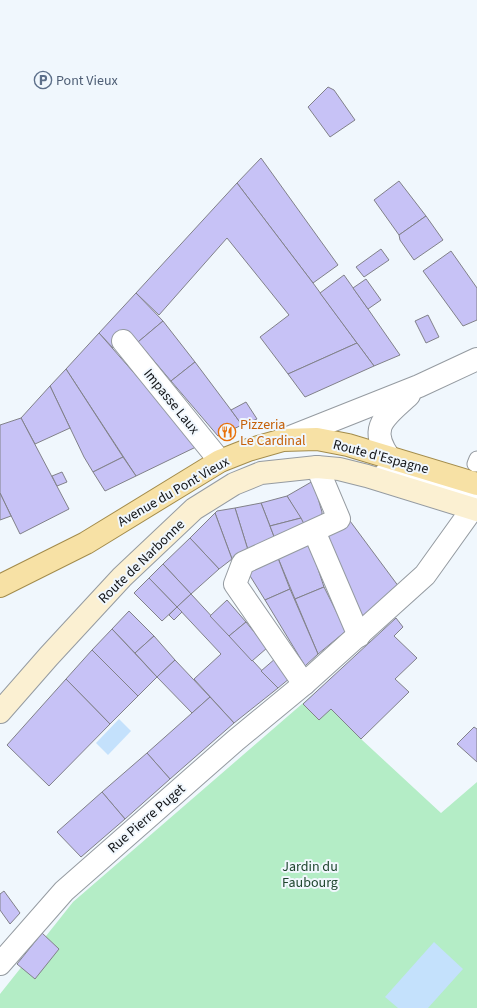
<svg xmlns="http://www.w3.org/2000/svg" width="477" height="1008" viewBox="0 0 477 1008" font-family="'Source Sans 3',sans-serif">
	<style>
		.green { fill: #b4edc6 }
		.water { fill: #c4e1fc }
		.building { fill: #c7c2f6; stroke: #818189 }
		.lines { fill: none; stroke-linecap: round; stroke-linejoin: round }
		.lane-casing { stroke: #959ba1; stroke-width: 17 }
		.street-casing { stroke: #959ba1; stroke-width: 24 }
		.secondary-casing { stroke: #959ba1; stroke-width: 24 }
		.primary-casing { stroke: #a38c4c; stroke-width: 24 }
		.lane { stroke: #fff; stroke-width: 15 }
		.street { stroke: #fff; stroke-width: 22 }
		.secondary { stroke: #fbf0d2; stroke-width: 22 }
		.primary { stroke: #f7e1a5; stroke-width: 22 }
		.labels { text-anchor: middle; stroke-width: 4; stroke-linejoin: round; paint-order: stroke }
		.service-label { font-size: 14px; fill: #4e5e75; stroke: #f0f7fd; text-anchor: start }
		.street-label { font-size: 14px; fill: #111316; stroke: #f0f7fd }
		.food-label { font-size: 14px; fill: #c56008; stroke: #f0f7fd; text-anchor: start }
		.park-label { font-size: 14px; fill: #1e452d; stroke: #f0f7fd }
	</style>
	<rect width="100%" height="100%" fill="#f0f7fd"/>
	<polygon class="green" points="317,691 361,739 441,813 477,782 477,1008 0,1008 0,994 73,902"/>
	<g class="water">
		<polygon points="119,719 131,731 108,755 96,743"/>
		<polygon points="434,942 463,969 428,1008 398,1008 385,997"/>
	</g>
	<g class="building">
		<polygon points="328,87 334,90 355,120 330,137 308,107"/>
		<polygon points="261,158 338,265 313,283 237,183"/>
		<polygon points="399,181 426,216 399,235 374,200"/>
		<polygon points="237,183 313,283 357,343 288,374 260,337 289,315 227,238 159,315 136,293"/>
		<polygon points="426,216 443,240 414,260 400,240 399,235"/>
		<polygon points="381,249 389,260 364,277 356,267"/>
		<polygon points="451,251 477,288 477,320 463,326 423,271"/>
		<polygon points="344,275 368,309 400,355 374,366 320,293"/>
		<polygon points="366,279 381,300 368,309 353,288"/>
		<polygon points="136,293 163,321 138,342 130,334 113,348 99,333"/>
		<polygon points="428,315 439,337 426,343 415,321"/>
		<polygon points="163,321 195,362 171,381 138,342"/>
		<polygon points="99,333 198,446 136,476 66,369"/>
		<polygon points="357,343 374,366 305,397 288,374"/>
		<polygon points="195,362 231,410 242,425 218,436 171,381"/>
		<polygon points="66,369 123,457 93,472 84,457 50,386"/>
		<polygon points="50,386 70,428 35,444 21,418"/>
		<polygon points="246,402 257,419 242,425 231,410"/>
		<polygon points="21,418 69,509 20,534 0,493 0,425"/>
		<polygon points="123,457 136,476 105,491 93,472"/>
		<polygon points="62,472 67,482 57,486 52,476"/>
		<polygon points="313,481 322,512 322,517 305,526 287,496"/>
		<polygon points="0,493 11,516 0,520"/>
		<polygon points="287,496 301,518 270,526 261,503"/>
		<polygon points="261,503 275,539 248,550 235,508"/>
		<polygon points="235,508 248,550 232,559 215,513 217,511"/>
		<polygon points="215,513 232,559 219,569 190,538"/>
		<polygon points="301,518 305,526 275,539 270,526"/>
		<polygon points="350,521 399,587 359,621 322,533"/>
		<polygon points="190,538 219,569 191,594 163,564"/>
		<polygon points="308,539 324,587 295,599 276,553"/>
		<polygon points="276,553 290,589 265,600 247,571"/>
		<polygon points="163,564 191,594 177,607 149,578"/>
		<polygon points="149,578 177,607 162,621 134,593"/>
		<polygon points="324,587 346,631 318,654 295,599"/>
		<polygon points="290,589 318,654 305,666 265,600"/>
		<polygon points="191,594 278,688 234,723 194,679 221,654 177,607"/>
		<polygon points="227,600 246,622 229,636 210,616"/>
		<polygon points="177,607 182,612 174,620 169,615"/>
		<polygon points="129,611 154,636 135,653 112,629"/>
		<polygon points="396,618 403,627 394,636 417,658 395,679 409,692 361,739 331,709 319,720 303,704"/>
		<polygon points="246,622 267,648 252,661 229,636"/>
		<polygon points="112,629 157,677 138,696 92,650"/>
		<polygon points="154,636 175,660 157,677 135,653"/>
		<polygon points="92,650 138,696 110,724 66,679"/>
		<polygon points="276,658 290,678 278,688 261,671"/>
		<polygon points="175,660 210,697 192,713 157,677"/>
		<polygon points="66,679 110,724 49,786 7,745"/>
		<polygon points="210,697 234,723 170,779 147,753"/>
		<polygon points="474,727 477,729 477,762 457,744"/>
		<polygon points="147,753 170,779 125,819 102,792"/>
		<polygon points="102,792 125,819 81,857 57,832"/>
		<polygon points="4,891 20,913 10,924 0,910 0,894"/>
		<polygon points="42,933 59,949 35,979 17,964"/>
	</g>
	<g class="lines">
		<defs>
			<g id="lane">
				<polyline points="475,464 477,459"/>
				<polyline points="383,471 406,476 477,498"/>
			</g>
			<g id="street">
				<polyline points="123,341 220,461"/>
				<polyline points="288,438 419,386 477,359"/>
				<path d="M 389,457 C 367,426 387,416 409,395"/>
				<polyline points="314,531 359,636"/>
				<polyline points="304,684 235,584 243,563 339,519 317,467"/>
				<polyline points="0,964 64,891 236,740 304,684 425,575 473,508"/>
			</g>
			<polyline id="secondary" points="0,712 49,656 122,577 194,509 234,484 261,473 317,467 339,469 367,476 477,510"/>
			<polyline id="primary" points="0,586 86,543 220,461 248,450 283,440 317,439 348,445 477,484"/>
		</defs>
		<use href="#lane" class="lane-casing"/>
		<use href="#street" class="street-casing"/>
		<use href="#secondary" class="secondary-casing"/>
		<use href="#primary" class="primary-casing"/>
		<use href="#lane" class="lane"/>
		<use href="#street" class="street"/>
		<use href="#secondary" class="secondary"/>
		<use href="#primary" class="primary"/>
	</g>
	<defs>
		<symbol id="parking-ring" viewBox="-11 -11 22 22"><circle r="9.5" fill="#f0f7fd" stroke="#5c6f8a" stroke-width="1.5"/><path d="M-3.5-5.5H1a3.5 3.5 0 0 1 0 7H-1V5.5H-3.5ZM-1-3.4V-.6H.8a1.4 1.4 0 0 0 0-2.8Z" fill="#5c6f8a"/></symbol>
		<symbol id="restaurant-ring" viewBox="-11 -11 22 22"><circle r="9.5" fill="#f0f7fd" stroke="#e8710a" stroke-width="1.5"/><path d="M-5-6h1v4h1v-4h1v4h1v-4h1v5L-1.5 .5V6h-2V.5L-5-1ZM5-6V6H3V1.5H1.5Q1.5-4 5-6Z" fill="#e8710a"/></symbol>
	</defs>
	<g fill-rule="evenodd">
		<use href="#parking-ring" x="33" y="70" width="20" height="20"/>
		<use href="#restaurant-ring" x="217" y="422" width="20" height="20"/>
	</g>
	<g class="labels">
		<g class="service-label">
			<text x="56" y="85">Pont Vieux</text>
		</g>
		<g class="street-label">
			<text transform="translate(172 401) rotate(51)" y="5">Impasse Laux</text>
			<text transform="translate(381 456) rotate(15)" y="5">Route d'Espagne</text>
			<text transform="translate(173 491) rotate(-30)" y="5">Avenue du Pont Vieux</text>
			<text transform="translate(141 561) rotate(-44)" y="5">Route de Narbonne</text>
			<text transform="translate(146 818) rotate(-41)" y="5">Rue Pierre Puget</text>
		</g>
		<g class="food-label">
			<text x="240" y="429">Pizzeria<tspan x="240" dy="16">Le Cardinal</tspan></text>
		</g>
		<g class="park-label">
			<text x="310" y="871">Jardin du<tspan x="310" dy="16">Faubourg</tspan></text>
		</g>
	</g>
</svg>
